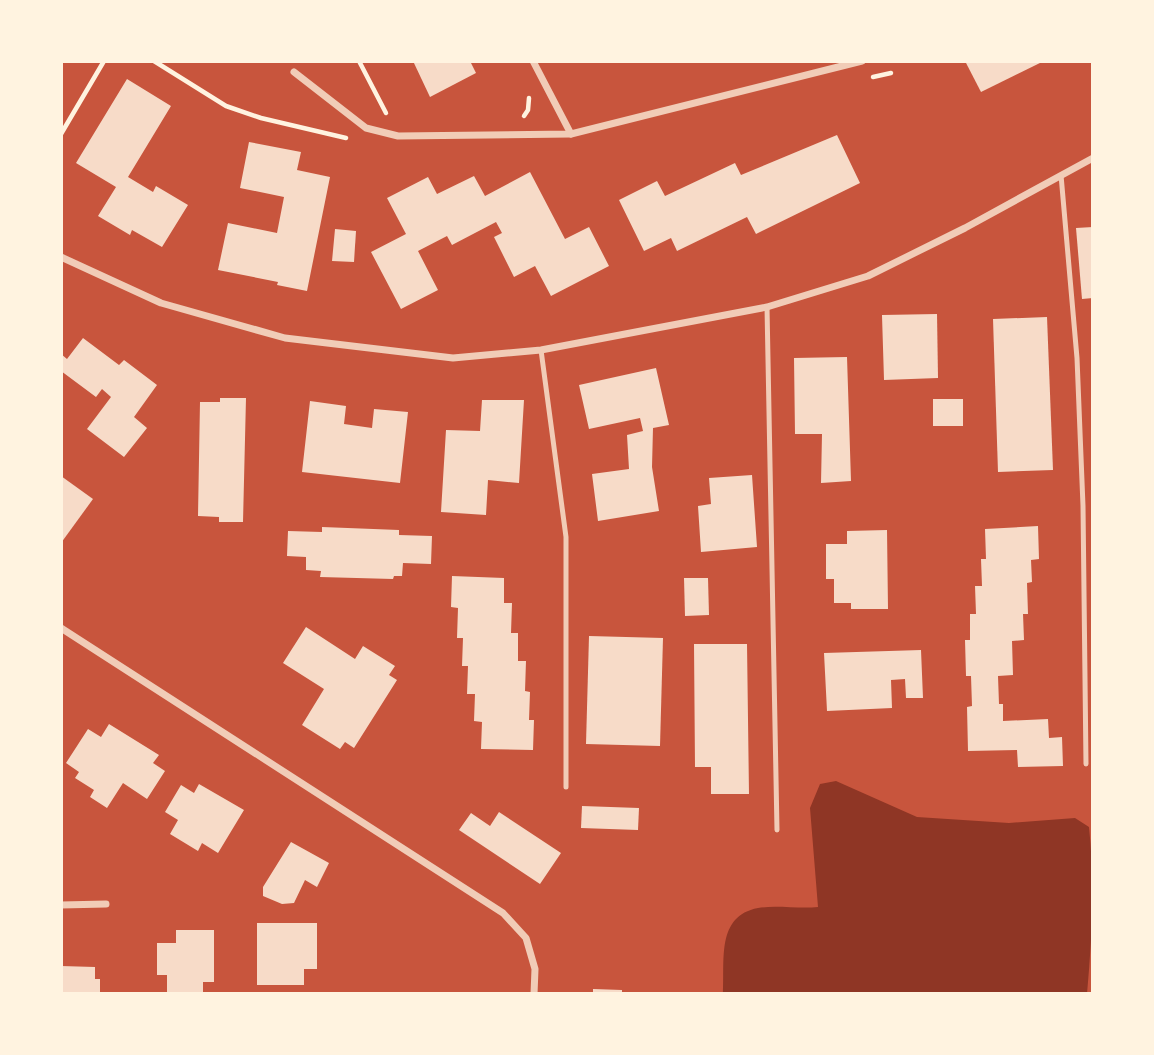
<svg xmlns="http://www.w3.org/2000/svg" width="1154" height="1055" viewBox="0 0 1154 1055" font-family="Raleway,sans-serif">
	<style>
		.water { fill: #8f3625 }
		.building { fill: #f7dbc8 }
		.lines { fill: none; stroke-linecap: round; stroke-linejoin: round }
		.path { stroke: #fff3e0; stroke-width: 4.5 }
		.service { stroke: #f1ccb7; stroke-width: 5 }
		.minor { stroke: #f1ccb7; stroke-width: 7 }
	</style>
	<rect width="100%" height="100%" fill="#c8553d"/>
	<path class="water" d="M 836,781 L 917,817 L 1009,823 L 1075,818 L 1089,827 C 1095,883 1092,938 1087,994 L 723,994 C 725,960 716,916 758,908 C 775,905 800,909 818,907 L 810,808 L 820,784 Z"/>
	<g class="building">
		<polygon points="413,61 470,61 476,73 430,97"/>
		<polygon points="965,61 1044,61 981,92"/>
		<polygon points="127,79 171,106 128,177 153,192 156,186 188,205 162,247 132,230 130,235 98,216 116,187 76,163"/>
		<polygon points="837,135 860,183 756,234 747,217 677,251 671,238 644,251 619,200 657,181 665,196 735,163 741,175"/>
		<polygon points="249,142 301,152 297,170 330,177 307,291 277,285 278,282 218,270 228,223 277,233 284,197 240,188"/>
		<polygon points="530,172 565,239 589,227 609,266 551,296 535,266 514,277 494,237 502,233 496,222 452,245 447,236 418,251 438,290 401,309 371,252 406,234 387,198 428,177 437,194 474,176 485,196"/>
		<polygon points="1093,227 1093,298 1082,299 1076,228"/>
		<polygon points="335,229 356,231 354,262 332,261"/>
		<polygon points="937,314 938,378 884,380 882,315"/>
		<polygon points="1047,317 1053,470 998,472 993,319"/>
		<polygon points="83,338 119,365 124,360 157,385 134,417 147,428 124,457 87,429 111,397 102,389 96,397 61,371 61,354 67,359"/>
		<polygon points="847,357 851,481 821,483 822,434 795,434 794,358"/>
		<polygon points="656,368 669,425 653,428 652,467 659,511 598,521 592,474 629,469 627,435 643,431 640,418 589,429 579,385"/>
		<polygon points="220,398 246,398 243,522 219,522 219,517 198,516 200,402 220,402"/>
		<rect x="933" y="399" width="30" height="27"/>
		<polygon points="482,400 524,400 519,483 488,480 486,515 441,512 446,430 480,431"/>
		<polygon points="310,401 346,406 344,424 372,428 374,409 408,412 400,483 302,472"/>
		<polygon points="752,475 757,547 701,552 698,506 711,504 709,478"/>
		<polygon points="61,476 93,499 61,543"/>
		<polygon points="1038,526 1039,559 1031,560 1032,582 1027,583 1028,614 1023,614 1024,640 1012,641 1013,675 998,676 999,704 1003,704 1003,721 1048,719 1049,738 1062,737 1063,766 1018,767 1017,750 968,751 967,707 972,706 971,676 966,676 965,640 970,640 970,614 976,614 975,586 982,586 981,559 986,559 985,529"/>
		<polygon points="322,527 399,530 399,535 432,536 431,564 403,563 402,576 394,576 393,579 320,577 321,571 306,570 306,557 287,556 288,531 322,532"/>
		<polygon points="887,530 888,609 851,609 851,603 834,603 834,579 826,579 826,544 847,544 847,531"/>
		<polygon points="452,576 504,578 504,603 512,603 511,633 518,633 518,661 526,661 525,691 530,692 529,720 534,720 533,750 481,749 482,722 474,721 475,694 467,694 468,666 462,666 463,638 457,638 458,608 451,607"/>
		<polygon points="684,578 708,578 709,615 685,616"/>
		<polygon points="306,627 355,659 363,646 395,666 389,675 397,680 354,748 345,742 340,749 302,725 324,689 283,663"/>
		<polygon points="589,636 663,638 660,746 586,744"/>
		<polygon points="694,644 747,644 749,794 711,794 711,767 695,767"/>
		<polygon points="921,650 923,698 906,698 905,679 891,680 892,708 827,711 824,653"/>
		<polygon points="109,724 159,755 153,763 165,771 147,799 123,783 107,808 90,797 94,790 75,778 79,772 66,763 88,729 101,737"/>
		<polygon points="199,784 244,810 218,853 202,843 198,851 170,834 178,820 165,812 181,785 194,793"/>
		<polygon points="582,806 639,808 638,830 581,828"/>
		<polygon points="499,812 561,853 540,884 459,830 471,813 490,826"/>
		<polygon points="291,842 329,863 317,887 305,880 294,903 282,904 263,896 263,887"/>
		<polygon points="257,923 317,923 317,969 304,969 304,985 257,985"/>
		<polygon points="176,930 214,930 214,982 203,982 203,994 167,994 167,975 157,975 157,943 176,943"/>
		<polygon points="61,966 95,967 95,979 100,979 100,994 61,994"/>
		<polygon points="593,989 622,990 622,994 593,994"/>
	</g>
	<g class="lines">
		<g class="path">
			<polyline points="154,61 226,106 261,118 346,138"/>
			<polyline points="359,61 386,113"/>
			<polyline points="873,77 891,73"/>
			<polyline points="524,116 528,110 529,98"/>
			<polyline points="61,134 104,61"/>
		</g>
		<g class="service">
			<polyline points="1061,175 1077,358 1083,506 1086,764"/>
			<polyline points="767,307 777,830"/>
			<polyline points="541,350 566,537 566,787"/>
		</g>
		<g class="minor">
			<polyline points="533,61 571,134"/>
			<polyline points="294,72 366,128 398,136 571,134 862,61"/>
			<polyline points="61,257 161,303 285,338 453,358 541,350 767,307 868,276 965,228 1093,158"/>
			<polyline points="61,628 503,913 526,938 535,969 534,994"/>
			<polyline points="61,905 106,904"/>
		</g>
	</g>
	<rect width="1154" height="1055" fill="none" stroke="#fff3e0" stroke-width="126"/>
</svg>
